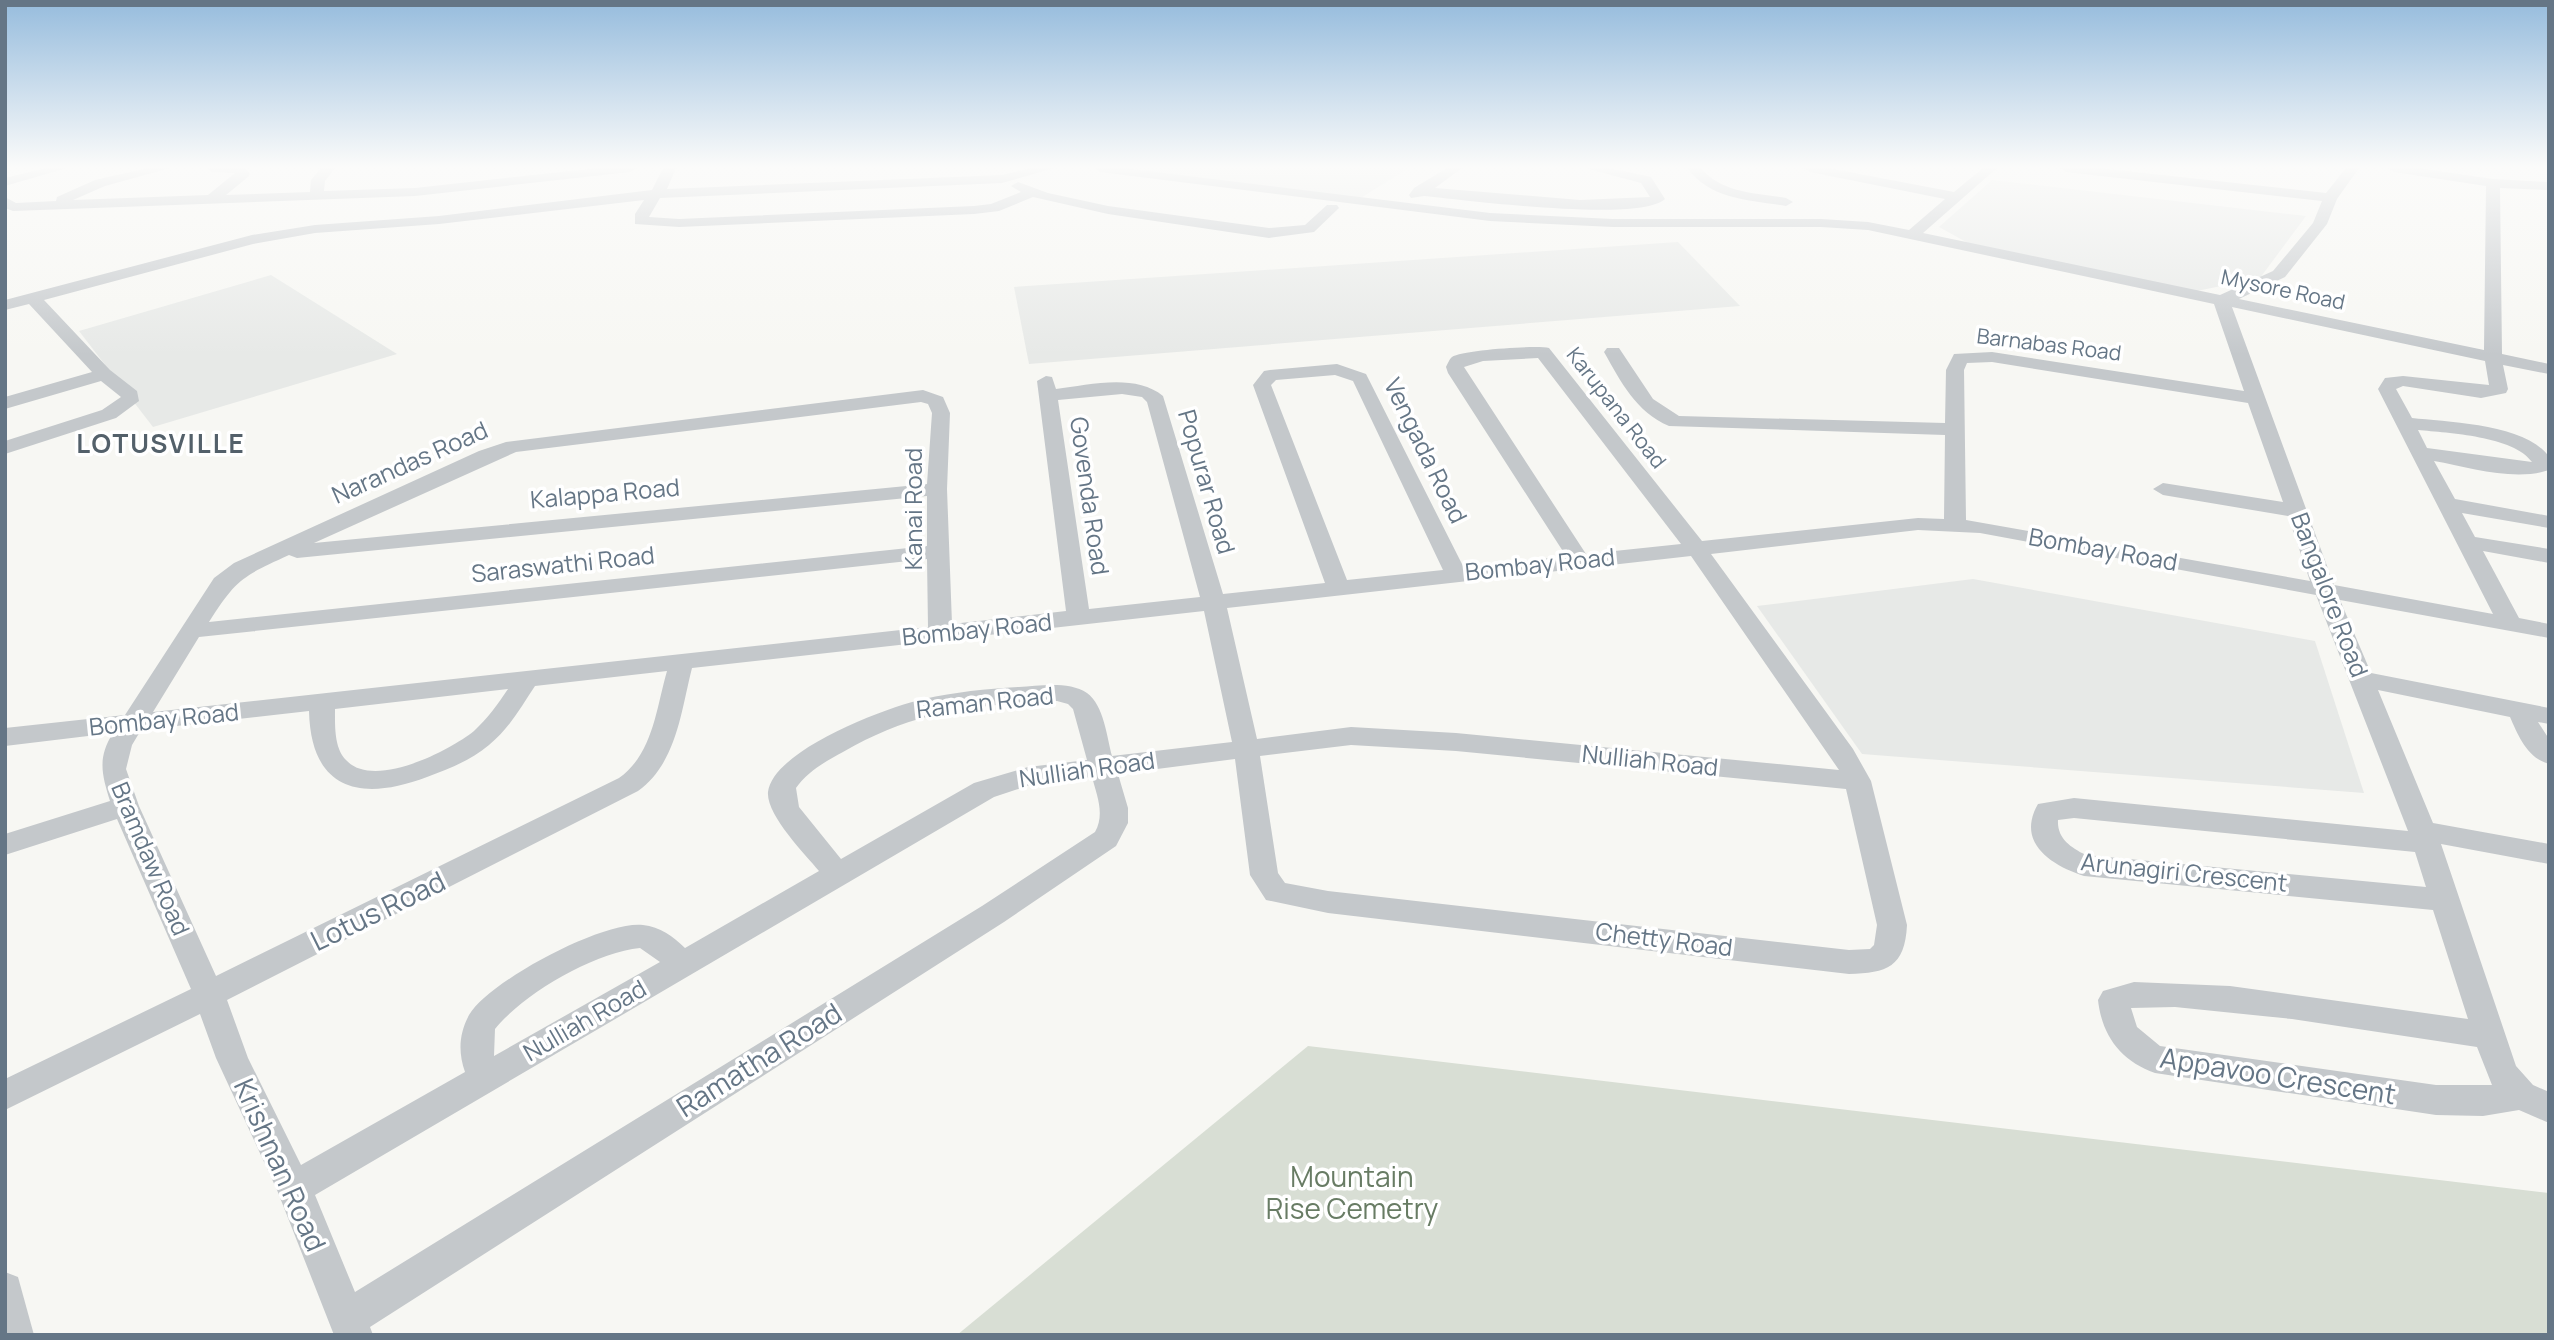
<svg xmlns="http://www.w3.org/2000/svg" width="2554" height="1340" viewBox="0 0 2554 1340" font-family="Manrope,sans-serif">
	<style>
		.built { fill: #e7e9e7 }
		.green { fill: #d8ded4 }
		.lines { fill: none; stroke-linecap: round; stroke-linejoin: round }
		.minor { fill: #c4c8cb; fill-rule: evenodd }
		.labels { text-anchor: middle; stroke-width: 7; stroke-linejoin: round; paint-order: stroke }
		.far-street-label { font-size: 21px; fill: #657686; stroke: #fff }
		.street-label { font-size: 24px; fill: #657686; stroke: #fff }
		.far-district-label { font-size: 26px; font-weight: bold; letter-spacing: 2px; fill: #53606a; stroke: #fff }
		.near-street-label { font-size: 28px; fill: #657686; stroke: #fff }
		.near-park-label { font-size: 28px; fill: #687c64; stroke: #fff }
	</style>
	<rect width="100%" height="100%" fill="#f7f7f3"/>
	<g class="built">
		<polygon points="1119,168 1409,168 1359,199 1143,173"/>
		<polygon points="1992,180 2306,216 2260,278 2192,292 1977,248 1939,227"/>
		<polygon points="1678,242 1740,306 1029,364 1014,287"/>
		<polygon points="271,275 397,354 153,427 79,331"/>
		<polygon points="1973,579 2315,641 2364,793 1862,754 1757,606"/>
	</g>
	<polygon class="green" points="1308,1046 2549,1193 2549,1335 957,1335"/>
	<g class="lines">
		<g class="minor">
			<polygon points="46,168 67,168 5,186 5,178"/>
			<polygon points="148,168 170,168 105,186 73,200 208,195 235,173 212,172 206,168 245,168 250,174 248,177 226,195 310,192 311,180 321,168 335,168 325,181 324,191 415,188 598,168 637,168 630,172 415,196 13,211 5,208 5,197 16,203 56,201 57,197 95,180"/>
			<polygon points="663,168 676,168 667,189 1002,175 1032,168 1054,168 1002,183 660,198 649,217 679,219 974,206 991,204 1021,192 1011,186 1018,182 1048,193 1108,206 1269,228 1305,225 1327,205 1337,205 1339,208 1314,232 1269,238 1108,214 1033,197 999,211 974,214 679,227 635,224 635,214 644,200 439,224 315,233 253,244 44,300 110,370 137,391 139,401 116,418 5,454 5,441 102,410 121,397 101,381 5,409 5,397 92,372 29,304 5,310 5,300 252,235 315,225 439,216 652,190"/>
			<path d="M 1094,168 L 1123,168 L 1490,213 L 1613,219 L 1821,219 L 1868,222 L 1909,230 L 1945,199 L 1810,172 L 1803,168 L 1828,168 L 1954,192 L 1983,168 L 1997,168 L 1923,233 L 2220,295 L 2273,271 L 2313,223 L 2322,201 L 2066,172 L 2060,168 L 2098,168 L 2326,193 L 2346,168 L 2359,168 L 2337,199 L 2327,224 L 2285,277 L 2239,299 L 2484,350 L 2486,186 L 2394,172 L 2387,168 L 2418,168 L 2493,179 L 2549,182 L 2549,190 L 2500,188 L 2502,354 L 2549,364 L 2549,374 L 2503,365 L 2508,389 L 2506,393 L 2481,398 L 2403,386 L 2396,389 L 2412,418 C 2448,422 2527,424 2549,457 L 2549,470 C 2514,482 2469,467 2434,461 L 2455,499 L 2549,516 L 2549,528 L 2462,513 L 2475,537 L 2549,549 L 2549,563 L 2483,551 L 2519,618 L 2549,624 L 2549,638 L 2340,600 L 2371,673 L 2549,708 L 2549,724 L 2538,722 L 2549,739 L 2549,764 C 2527,758 2518,735 2510,717 L 2378,690 L 2433,823 L 2549,844 L 2549,864 L 2441,844 L 2516,1066 L 2533,1085 L 2549,1092 L 2549,1123 L 2519,1110 L 2483,1116 L 2436,1115 L 2155,1073 C 2121,1061 2102,1036 2098,1000 L 2103,991 L 2134,982 L 2230,986 L 2468,1019 L 2433,910 L 2084,876 C 2050,865 2016,842 2038,804 L 2074,798 L 2408,831 L 2316,595 L 1980,533 L 1918,530 L 1711,554 L 1853,749 L 1871,781 L 1907,925 C 1905,967 1887,973 1849,974 L 1328,913 L 1266,900 L 1250,875 L 1235,759 L 1118,774 L 1128,808 L 1128,823 L 1116,846 L 1004,922 L 370,1327 L 373,1335 L 334,1335 L 277,1190 L 216,1058 L 200,1014 L 5,1110 L 5,1079 L 191,989 L 117,819 L 5,855 L 5,834 L 110,801 C 102,775 97,758 113,733 L 5,746 L 5,728 L 125,715 L 214,578 L 234,563 L 479,451 L 506,442 L 923,390 L 943,397 L 950,413 L 947,489 L 952,624 L 1066,611 L 1037,381 L 1046,376 L 1052,377 L 1056,389 C 1089,385 1135,373 1163,396 L 1223,594 L 1325,583 L 1253,385 L 1264,371 L 1270,370 L 1337,364 L 1366,374 L 1464,568 L 1566,556 L 1448,373 L 1446,367 C 1447,365 1450,358 1452,357 C 1462,350 1537,345 1549,348 L 1702,541 L 1918,518 L 1944,519 L 1945,435 L 1669,426 C 1636,412 1621,382 1604,352 L 1607,348 L 1619,348 L 1653,399 L 1679,416 L 1945,423 L 1946,370 L 1954,354 L 1992,352 L 2244,391 L 2214,304 L 1868,230 L 1821,227 L 1613,227 L 1490,221 L 1100,172 ZM 2232,307 L 2485,361 L 2489,385 L 2403,376 L 2385,378 L 2378,389 L 2493,614 L 2334,585 ZM 1538,358 L 1681,544 L 1586,554 L 1464,367 L 1483,361 ZM 1992,362 L 2248,403 L 2283,502 L 2163,483 L 2153,489 L 2163,495 L 2288,516 L 2310,581 L 1966,520 L 1964,370 L 1967,363 ZM 1335,375 L 1353,381 L 1443,570 L 1347,580 L 1271,385 L 1276,380 ZM 1122,394 L 1142,397 L 1147,402 L 1200,597 L 1089,609 L 1058,400 ZM 921,402 L 928,404 L 932,413 L 927,484 L 314,543 L 516,452 ZM 2418,430 C 2448,433 2514,436 2532,462 L 2427,448 ZM 927,496 L 927,546 L 209,622 C 236,579 243,576 289,555 L 297,558 ZM 1691,556 L 1839,770 L 1456,733 L 1351,727 L 1257,739 L 1227,608 ZM 927,559 L 928,627 L 153,712 L 199,637 ZM 1204,611 L 1232,742 L 1112,756 C 1107,738 1104,705 1087,693 C 1069,681 1039,686 1019,687 C 987,689 955,692 924,699 C 887,707 773,750 768,792 C 766,815 805,854 819,871 L 685,948 C 673,936 660,927 643,925 C 604,920 489,981 469,1015 C 459,1034 458,1052 465,1072 L 301,1165 L 248,1058 L 227,1000 L 638,791 C 677,763 681,711 692,668 ZM 667,671 C 656,709 653,754 619,778 L 216,976 L 139,806 L 126,769 L 132,745 L 141,730 L 309,711 C 311,791 361,802 427,777 C 449,769 471,760 489,745 C 509,729 521,707 535,686 ZM 508,689 C 498,704 487,719 474,731 C 449,751 373,790 346,760 C 334,748 335,725 335,709 ZM 1057,701 L 1068,704 L 1073,709 L 1087,760 L 1028,767 L 974,783 L 841,859 L 799,807 L 796,788 C 807,772 826,761 843,752 C 915,710 975,705 1057,701 ZM 1351,745 L 1456,751 L 1846,789 L 1877,925 L 1874,945 L 1870,949 L 1849,950 L 1328,891 L 1285,883 L 1278,873 L 1260,756 ZM 1092,777 C 1097,796 1105,814 1095,832 L 982,906 L 355,1292 L 315,1195 L 994,797 L 1030,785 ZM 2074,818 L 2415,852 L 2426,887 L 2086,855 C 2070,847 2057,838 2058,820 ZM 640,948 L 660,962 L 494,1056 L 495,1029 C 524,993 594,953 640,948 ZM 2175,1007 L 2292,1019 L 2477,1047 L 2492,1085 L 2436,1085 L 2160,1046 L 2137,1027 L 2131,1008 Z"/>
			<path d="M 1447,168 L 1462,168 L 1435,188 L 1580,200 L 1650,197 L 1641,183 L 1585,168 L 1608,168 L 1651,177 L 1665,199 C 1639,223 1466,200 1424,196 L 1411,198 L 1409,195 L 1414,188 Z"/>
			<path d="M 1687,168 L 1701,168 C 1721,193 1756,193 1786,198 L 1793,202 L 1786,206 C 1750,200 1711,200 1687,168 Z"/>
			<polygon points="5,1272 18,1277 34,1335 5,1335"/>
		</g>
	</g>
	<linearGradient id="sky" x2="0" y2="1"><stop stop-color="#96bcdd"/><stop offset="0.47" stop-color="#fbfbfa"/><stop offset="1" stop-color="#fbfbfa" stop-opacity="0"/></linearGradient>
	<rect width="2554" height="355" fill="url(#sky)"/>
	<g class="labels">
		<g class="far-street-label">
			<text transform="translate(2283 290) rotate(12)" y="7">Mysore Road</text>
			<text transform="translate(2049 345) rotate(7)" y="7">Barnabas Road</text>
			<text transform="translate(1616 408) rotate(52)" y="7">Karupana Road</text>
		</g>
		<g class="street-label">
			<text transform="translate(1425 451) rotate(64)" y="8">Vengada Road</text>
			<text transform="translate(410 463) rotate(-24)" y="8">Narandas Road</text>
			<text transform="translate(1206 482) rotate(74)" y="8">Popurar Road</text>
			<text transform="translate(605 494) rotate(-5)" y="8">Kalappa Road</text>
			<text transform="translate(1089 496) rotate(82)" y="8">Govenda Road</text>
			<text transform="translate(914 509) rotate(-90)" y="8">Kanai Road</text>
			<text transform="translate(2103 550) rotate(10)" y="8">Bombay Road</text>
			<text transform="translate(563 565) rotate(-6)" y="8">Saraswathi Road</text>
			<text transform="translate(1540 565) rotate(-6)" y="8">Bombay Road</text>
			<text transform="translate(2329 595) rotate(69)" y="8">Bangalore Road</text>
			<text transform="translate(977 630) rotate(-6)" y="8">Bombay Road</text>
			<text transform="translate(985 703) rotate(-6)" y="8">Raman Road</text>
			<text transform="translate(164 720) rotate(-6)" y="8">Bombay Road</text>
			<text transform="translate(1650 761) rotate(6)" y="8">Nulliah Road</text>
			<text transform="translate(1087 770) rotate(-8)" y="8">Nulliah Road</text>
			<text transform="translate(150 859) rotate(67)" y="8">Bramdaw Road</text>
			<text transform="translate(2184 873) rotate(6)" y="8">Arunagiri Crescent</text>
			<text transform="translate(1664 940) rotate(7)" y="8">Chetty Road</text>
			<text transform="translate(585 1021) rotate(-30)" y="8">Nulliah Road</text>
		</g>
		<g class="far-district-label">
			<text x="161" y="453">LOTUSVILLE</text>
		</g>
		<g class="near-street-label">
			<text transform="translate(378 911) rotate(-26)" y="10">Lotus Road</text>
			<text transform="translate(759 1060) rotate(-32)" y="10">Ramatha Road</text>
			<text transform="translate(2278 1076) rotate(9)" y="10">Appavoo Crescent</text>
			<text transform="translate(280 1165) rotate(66)" y="10">Krishnan Road</text>
		</g>
		<g class="near-park-label">
			<text x="1352" y="1187">Mountain<tspan x="1352" dy="32">Rise Cemetry</tspan></text>
		</g>
	</g>
	<rect width="2554" height="1340" fill="none" stroke="#657686" stroke-width="14"/>
</svg>
